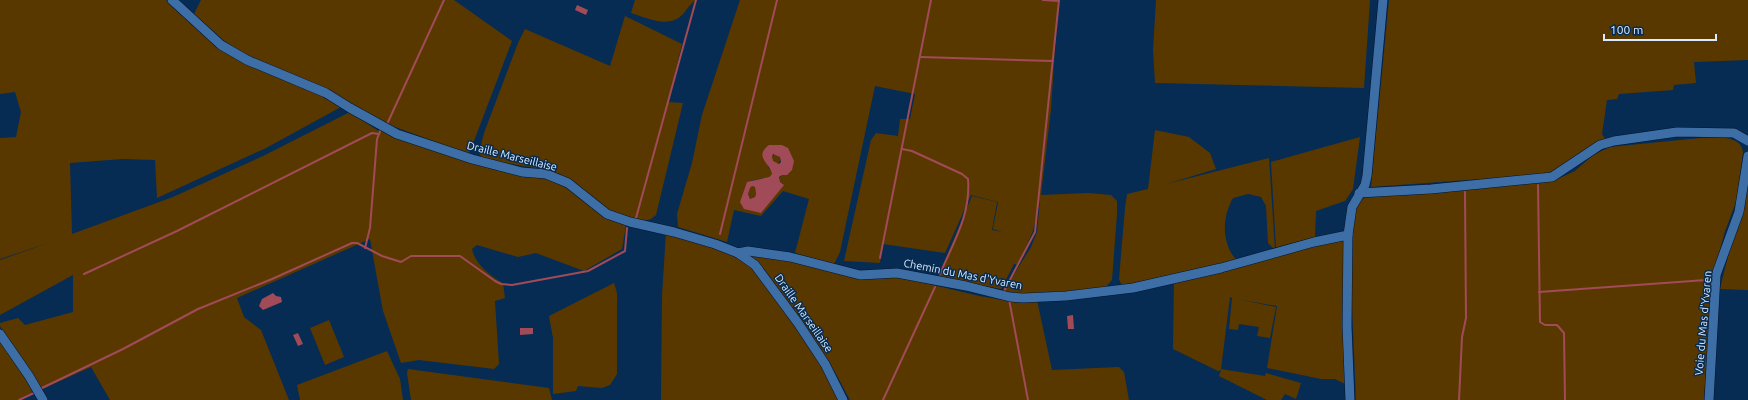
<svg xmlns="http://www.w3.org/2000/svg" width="1748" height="400" viewBox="0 0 1748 400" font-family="Ubuntu,sans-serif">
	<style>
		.green { fill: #593800; fill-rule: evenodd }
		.water { fill: #a04b57; fill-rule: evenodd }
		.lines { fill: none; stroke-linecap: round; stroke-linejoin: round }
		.stream { stroke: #a04b57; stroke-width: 2 }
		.minor-casing { stroke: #00142f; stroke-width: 10 }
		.minor { stroke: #3e6ea6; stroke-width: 9 }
		.labels { text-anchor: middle; stroke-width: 3; stroke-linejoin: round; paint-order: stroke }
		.street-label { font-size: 11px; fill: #dbebfe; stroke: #062c53 }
	</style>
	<rect width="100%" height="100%" fill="#062c53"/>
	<g class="green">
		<path d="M 0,0 L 166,0 L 214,43 L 297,83 L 341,107 L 266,148 L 157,198 L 155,160 L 122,159 L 70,163 L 72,234 L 173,197 L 263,156 L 350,112 L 377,130 L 477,164 L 539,176 L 558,181 L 626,225 L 622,249 L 584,271 L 536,253 L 518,257 L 477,245 L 472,249 C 475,264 491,277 503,283 L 505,298 L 495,301 L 499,364 L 494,369 L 419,360 L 401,363 L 383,311 L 370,239 L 237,298 L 244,317 L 261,330 L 289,400 L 110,400 L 91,367 L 40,390 L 0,326 L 0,323 L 18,318 L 25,325 L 73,312 L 73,275 L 0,315 L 0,260 L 51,242 L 0,259 L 0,138 L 16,137 L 21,112 L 15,92 L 0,94 Z"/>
		<polygon points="201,0 454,0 512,41 469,154 387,124 253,59 223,40 194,14"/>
		<path d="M 635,0 L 696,0 C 688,5 687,11 681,16 C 667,28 647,18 631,13 Z"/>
		<path d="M 740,0 L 1058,0 L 1051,109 L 1041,195 L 1088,193 L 1111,195 L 1117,201 L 1117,214 L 1112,280 L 1105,288 C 1069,293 1039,296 1003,292 L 1031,247 L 1037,232 L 1040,200 L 1033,231 L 1018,265 L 1003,261 L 1014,264 L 1001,289 L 938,277 L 972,196 L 997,202 L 992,230 L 1003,232 L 993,229 L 998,202 L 971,195 L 945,253 L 883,244 L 880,263 L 844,261 L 871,140 L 876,133 L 898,136 L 900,119 L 910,119 L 915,94 L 875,86 L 840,252 L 834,264 L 795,253 L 809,199 L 783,191 L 761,216 L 734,210 L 727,242 L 678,227 L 677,214 L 692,163 L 702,115 ZM 769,145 L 782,145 L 782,174 L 779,179 L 780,182 L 783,184 L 742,206 L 751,181 L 769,177 L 772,174 L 772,171 L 768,167 Z"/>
		<polygon points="1156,0 1370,0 1364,88 1155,83 1153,50"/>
		<polygon points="1389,0 1748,0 1748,60 1694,62 1696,83 1674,85 1673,90 1619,94 1617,99 1607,100 1602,134 1605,139 1578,154 1565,167 1552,174 1371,187"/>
		<polygon points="625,16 682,44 668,102 683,103 656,215 651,219 644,221 630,219 607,211 560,174 546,170 483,159 479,153 484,133 518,43 525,29 610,66"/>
		<path d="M 1155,130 L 1189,137 L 1210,153 L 1216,169 L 1166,184 L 1269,158 L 1275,250 L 1268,243 L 1266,206 L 1261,197 L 1248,194 L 1233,198 C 1225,212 1222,230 1228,246 C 1229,251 1233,255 1236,260 L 1122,286 L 1119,279 L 1125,208 L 1127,194 L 1148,189 Z"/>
		<polygon points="1360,137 1353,189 1345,201 1316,211 1315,237 1276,248 1271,162"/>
		<path d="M 1700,138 C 1713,138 1741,134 1743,152 L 1736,202 L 1725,231 L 1712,279 L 1704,400 L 1356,400 L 1352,306 L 1352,236 L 1356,207 L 1361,200 L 1366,197 L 1555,180 L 1575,171 L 1593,155 L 1610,147 Z"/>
		<circle cx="776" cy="159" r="4.5"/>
		<polygon points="1748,185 1748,290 1720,289 1732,240"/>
		<polygon points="752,186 755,187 756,194 755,197 750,199 748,194 750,187"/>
		<polygon points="666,232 729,251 752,267 819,359 839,400 661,400 662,296"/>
		<polygon points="1342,239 1345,241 1347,370 1345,384 1335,379 1321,379 1267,368 1277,306 1237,299 1276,307 1270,338 1257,336 1259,327 1239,324 1238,330 1229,329 1232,298 1230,297 1221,369 1265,376 1266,373 1301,383 1296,399 1285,394 1281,400 1267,400 1219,376 1221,370 1218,371 1173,349 1174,280"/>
		<polygon points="752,255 900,277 979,296 1010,301 1037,300 1052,370 1119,367 1124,372 1129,400 850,400 829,361 804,326 750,257"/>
		<polygon points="614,283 617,293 617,374 610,385 602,388 578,386 576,391 553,394 553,338 549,316"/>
		<polygon points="329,320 344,357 325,365 310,328"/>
		<polygon points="0,337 31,388 32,393 17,400 0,400"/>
		<polygon points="387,351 400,379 403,400 300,400 297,385"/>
		<polygon points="408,369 549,388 552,400 411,400 407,373"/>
	</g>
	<g class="water">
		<polygon points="577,5 588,10 586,15 575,10"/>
		<path d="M 769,145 L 782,145 L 788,148 L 794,161 L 792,170 L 787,175 L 782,175 L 779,177 L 780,182 L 784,185 L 761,213 L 744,209 L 740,202 L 747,182 L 769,177 L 772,174 C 771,164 753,157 769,145 ZM 773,154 L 780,157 L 781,162 L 779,164 L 773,161 L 772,157 ZM 752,186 L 755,187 L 756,194 L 755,197 L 750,199 L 748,194 L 750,188 Z"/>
		<polygon points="273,293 276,296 281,297 282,302 263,310 259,306 262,299"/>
		<polygon points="1073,315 1074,329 1068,329 1067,316"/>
		<polygon points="520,328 533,328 533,334 520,335"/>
		<polygon points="298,333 303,344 298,346 293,335"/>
	</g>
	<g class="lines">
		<g class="stream">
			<polyline points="1043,0 1059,1"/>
			<polyline points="921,57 1053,61"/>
			<polyline points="388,122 444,0"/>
			<path d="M 902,149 L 912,151 L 962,174 L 968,179 C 971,215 953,243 940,274"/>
			<polyline points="1538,185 1540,322 1545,325 1557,325 1564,333 1565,400"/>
			<polyline points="636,218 696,0"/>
			<polyline points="720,234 777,0"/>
			<polyline points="365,248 370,228 377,139 381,129"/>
			<polyline points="880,258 931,0"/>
			<polyline points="84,274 177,231 372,133 379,134"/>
			<polyline points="1004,291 1035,232 1059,0"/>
			<polyline points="1539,292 1706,280"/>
			<polyline points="1009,299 1028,400"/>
			<polyline points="42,388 123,349 198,309 272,279 352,243 357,243 382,256 401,262 411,256 460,256 495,281 501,284 512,285 588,271 625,251 627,228"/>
			<polyline points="19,400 34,393"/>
			<polyline points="883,400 935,287"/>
			<polyline points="1459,400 1462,337 1466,318 1465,192"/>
		</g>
		<defs>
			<g id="minor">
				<polyline points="172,0 221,45 247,60 326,93 350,108 397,134 472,159 522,172 546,174 568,183 607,214 630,222 674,232 715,244 738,253 755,265 798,323 825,364 843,400"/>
				<polyline points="1359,193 1431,189 1552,177 1600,145 1614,141 1677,132 1734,133 1748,141"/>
				<polyline points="738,253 748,251 790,257 860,275 897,273 966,286 1010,297 1023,298 1066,296 1133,288 1221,268 1314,242 1348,235"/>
				<polyline points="0,334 29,376 43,400"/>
				<polyline points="1350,400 1347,326 1348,235 1352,207 1365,185 1367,176 1383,0"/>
				<polyline points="1709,400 1716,275 1739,212 1748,156"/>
			</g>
		</defs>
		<use href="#minor" class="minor-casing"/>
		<use href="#minor" class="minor"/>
	</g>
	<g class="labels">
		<g class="street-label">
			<text transform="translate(512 156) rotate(14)" y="4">Draille Marseillaise</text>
			<text transform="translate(963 274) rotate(11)" y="4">Chemin du Mas d'Yvaren</text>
			<text transform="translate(804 313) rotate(55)" y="4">Draille Marseillaise</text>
			<text transform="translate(1703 323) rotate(-85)" y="4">Voie du Mas d'Yvaren</text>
		</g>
	</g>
	<path d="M1604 34v6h112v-6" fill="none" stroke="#dbebfe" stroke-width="2"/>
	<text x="1610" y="34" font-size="12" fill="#dbebfe" stroke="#062c53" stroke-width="3" paint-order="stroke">100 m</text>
</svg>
